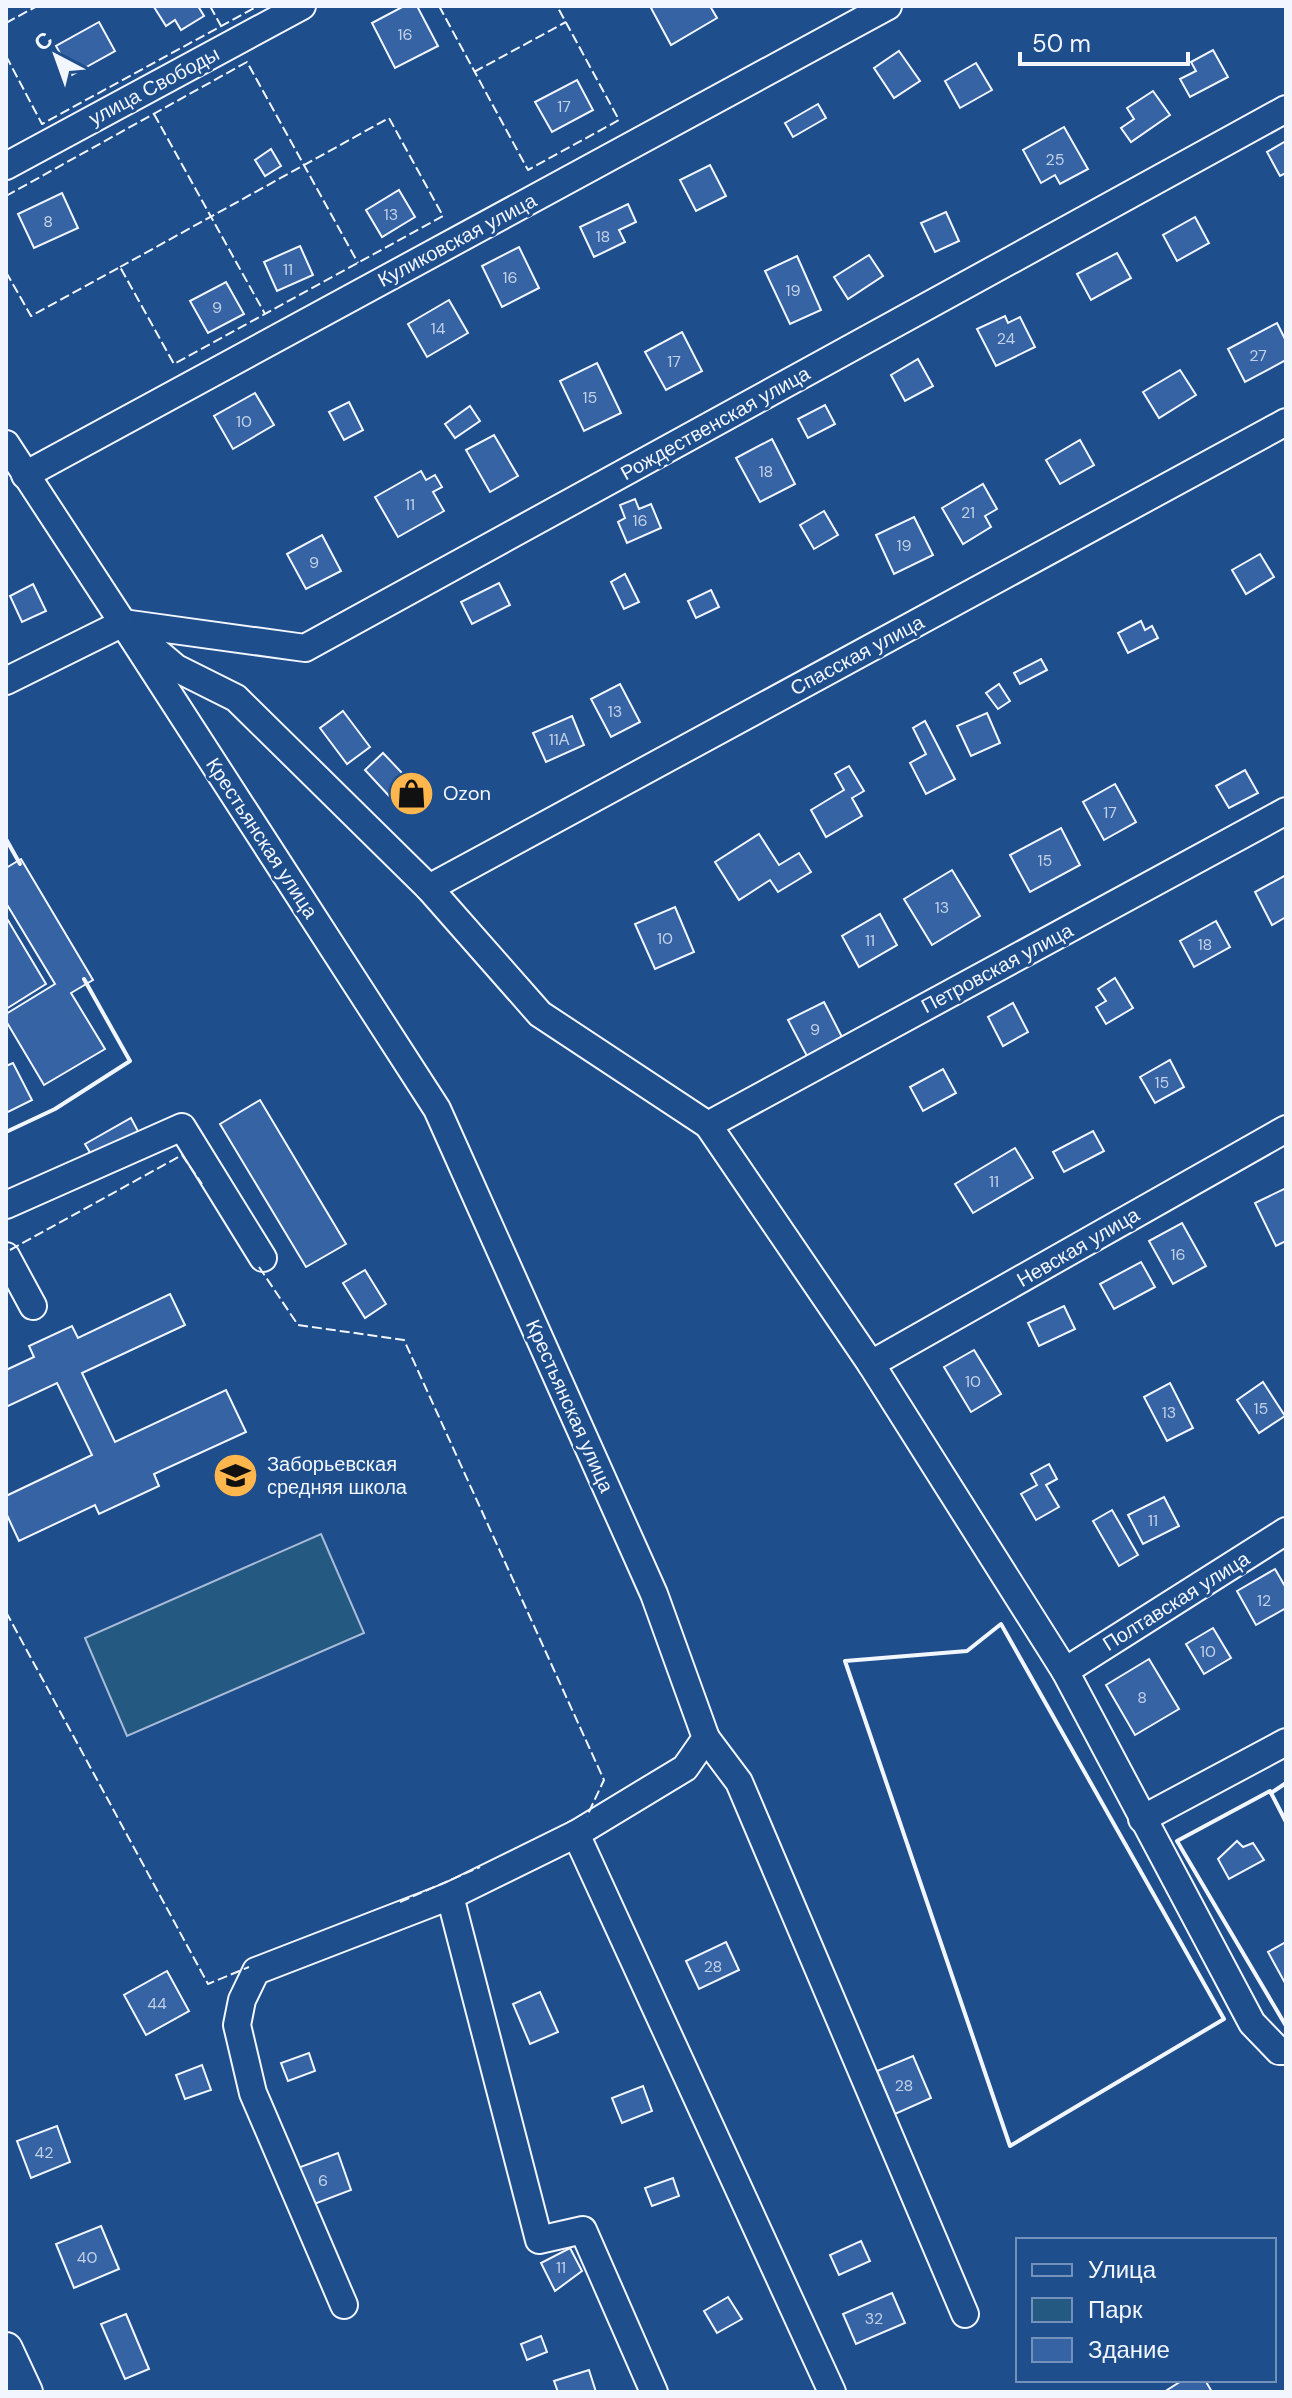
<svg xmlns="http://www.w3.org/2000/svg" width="1292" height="2398" viewBox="0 0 1292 2398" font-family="'DM Sans',sans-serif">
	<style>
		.green { fill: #245a82; stroke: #a8bbd7; stroke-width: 2 }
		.building { fill: #3563a3; stroke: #f2f6ff; stroke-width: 2 }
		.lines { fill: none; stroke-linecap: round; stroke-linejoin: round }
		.minor-casing { stroke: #f2f6ff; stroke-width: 30 }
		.major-casing { stroke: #f2f6ff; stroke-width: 36 }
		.minor { stroke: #1f4e8c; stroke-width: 26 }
		.major { stroke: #1f4e8c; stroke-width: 32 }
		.fence { stroke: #f2f6ff; stroke-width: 2; stroke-dasharray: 10 4; stroke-linecap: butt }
		.wall { stroke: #f2f6ff; stroke-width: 4 }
		.labels { text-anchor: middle; stroke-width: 6; stroke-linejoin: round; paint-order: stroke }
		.number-label { font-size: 16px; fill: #c3d1e8 }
		.street-label { font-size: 20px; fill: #f2f6ff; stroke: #1f4e8c }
		.poi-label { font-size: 20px; fill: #f2f6ff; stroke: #1f4e8c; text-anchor: start }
	</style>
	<rect width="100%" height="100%" fill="#1f4e8c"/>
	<polygon class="green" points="321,1534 364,1633 127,1736 85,1638"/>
	<g class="building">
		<polygon points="198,6 204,16 181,30 175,20 166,26 154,7"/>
		<polygon points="404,6 417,6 438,46 395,68 372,23"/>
		<polygon points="655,6 710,6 717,18 671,45 651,8"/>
		<polygon points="99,22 115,51 72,75 56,46"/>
		<polygon points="1213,50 1228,77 1190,97 1180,79 1196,71 1191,62"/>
		<polygon points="899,51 920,81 894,98 874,68"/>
		<polygon points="976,63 992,90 960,108 945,81"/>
		<polygon points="577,80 593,110 552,132 535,102"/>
		<polygon points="1153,91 1170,115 1131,142 1121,128 1134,119 1127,108"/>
		<polygon points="818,104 826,118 793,137 785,123"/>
		<polygon points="1064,127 1088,169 1060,184 1055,175 1041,183 1023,150"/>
		<polygon points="1286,141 1286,173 1280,176 1267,152"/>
		<polygon points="271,149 281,166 265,176 255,160"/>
		<polygon points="710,165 726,196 696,211 680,180"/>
		<polygon points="399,190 415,217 382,237 366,210"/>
		<polygon points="62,193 78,228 34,248 18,214"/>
		<polygon points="628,204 636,222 619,230 625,242 594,257 580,227"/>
		<polygon points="946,212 959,241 935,252 921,223"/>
		<polygon points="1195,217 1209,243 1177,261 1163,235"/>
		<polygon points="300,246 313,275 277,291 264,262"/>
		<polygon points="519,247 539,288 502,307 482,266"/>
		<polygon points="1117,253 1131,278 1091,300 1077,274"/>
		<polygon points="869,255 883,276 848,299 834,277"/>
		<polygon points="797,256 821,310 790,324 765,271"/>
		<polygon points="226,282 244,314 208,333 190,301"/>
		<polygon points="449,300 468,333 427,357 408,324"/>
		<polygon points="1005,316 1008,323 1020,317 1035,347 996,366 977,329"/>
		<polygon points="1277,323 1286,341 1286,360 1245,382 1228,349"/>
		<polygon points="682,332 702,371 666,390 645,352"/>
		<polygon points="918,359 933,386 905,401 891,375"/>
		<polygon points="597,363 621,413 584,431 560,381"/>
		<polygon points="1180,370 1196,395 1159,418 1143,392"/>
		<polygon points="255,393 274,425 233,449 214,416"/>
		<polygon points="349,402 363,430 344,440 329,412"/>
		<polygon points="825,405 835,424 808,438 798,419"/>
		<polygon points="470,406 480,421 455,438 445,424"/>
		<polygon points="494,435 518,476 490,492 466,450"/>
		<polygon points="772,439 795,484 760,502 736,458"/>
		<polygon points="1080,440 1094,465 1060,484 1046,460"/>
		<polygon points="421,471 426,480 435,475 442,487 433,492 444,511 398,537 375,497"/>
		<polygon points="983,484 997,509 985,516 991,527 963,544 942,508"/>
		<polygon points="635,499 639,509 651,504 661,528 627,543 618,522 625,518 620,505"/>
		<polygon points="824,511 838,535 814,549 800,525"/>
		<polygon points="914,517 933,555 894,574 876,535"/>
		<polygon points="322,535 341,571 306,589 287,554"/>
		<polygon points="1260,554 1274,577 1246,594 1232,570"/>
		<polygon points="625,574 639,602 624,609 611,582"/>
		<polygon points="499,583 510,605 472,624 461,602"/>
		<polygon points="33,584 46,611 22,622 10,596"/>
		<polygon points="711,590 719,607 696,618 688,601"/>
		<polygon points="1141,621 1145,630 1152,626 1158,638 1128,653 1118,633"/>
		<polygon points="1041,659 1047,670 1020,684 1014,673"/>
		<polygon points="620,684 640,722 611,737 591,699"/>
		<polygon points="999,684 1010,701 998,709 986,693"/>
		<polygon points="343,711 370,747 347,764 320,728"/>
		<polygon points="987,713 1000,743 971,756 957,726"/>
		<polygon points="572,716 584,745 546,762 533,733"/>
		<polygon points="925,721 955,779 926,794 910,763 926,754 913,728"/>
		<polygon points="383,753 421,793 403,811 365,770"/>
		<polygon points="849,766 864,791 852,798 862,816 826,837 811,810 844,790 835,774"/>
		<polygon points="1245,770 1258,793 1229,808 1216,786"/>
		<polygon points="1115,784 1136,822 1104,840 1083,802"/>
		<polygon points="1061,828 1080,865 1030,892 1010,855"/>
		<polygon points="759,834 779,865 799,853 811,872 778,892 770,880 739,900 715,862"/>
		<polygon points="21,859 93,980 71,993 105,1049 44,1085 6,1021 6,1014 55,984 6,903 6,868"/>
		<polygon points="952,870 980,916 932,945 904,899"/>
		<polygon points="1286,875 1286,917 1272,925 1255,892"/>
		<polygon points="675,907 694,952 655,969 635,924"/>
		<polygon points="880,914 897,945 859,967 842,936"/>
		<polygon points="6,917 46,984 6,1009"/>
		<polygon points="1216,921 1230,947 1194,967 1180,941"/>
		<polygon points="1115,978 1133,1008 1106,1024 1096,1007 1106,1001 1098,989"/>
		<polygon points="824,1002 842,1037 807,1056 788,1020"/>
		<polygon points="1013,1003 1028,1032 1003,1046 988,1017"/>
		<polygon points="1170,1060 1184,1087 1155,1103 1140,1077"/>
		<polygon points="13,1063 32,1100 6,1113 6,1066"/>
		<polygon points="943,1069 956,1093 923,1111 910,1087"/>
		<polygon points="260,1100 346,1244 306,1267 220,1124"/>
		<polygon points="131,1118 140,1135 95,1161 85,1144"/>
		<polygon points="1093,1131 1104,1151 1064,1172 1053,1152"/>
		<polygon points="1015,1148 1033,1178 973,1213 955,1184"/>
		<polygon points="1286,1188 1286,1241 1276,1246 1255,1203"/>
		<polygon points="1182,1223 1206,1266 1173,1284 1149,1241"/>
		<polygon points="1141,1262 1155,1287 1114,1309 1100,1284"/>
		<polygon points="365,1270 386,1304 365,1318 343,1283"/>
		<polygon points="170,1294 185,1325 82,1373 115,1442 226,1390 246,1432 154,1474 159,1486 99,1514 95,1505 19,1541 6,1513 6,1496 92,1455 57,1383 6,1407 6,1370 34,1357 29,1346 72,1326 78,1338"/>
		<polygon points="1064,1306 1075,1329 1039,1346 1028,1323"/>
		<polygon points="974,1350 1001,1394 971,1412 944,1367"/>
		<polygon points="1263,1382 1285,1416 1259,1433 1237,1400"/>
		<polygon points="1170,1383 1193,1428 1167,1441 1144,1397"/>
		<polygon points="1049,1464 1057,1479 1046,1485 1059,1507 1036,1520 1021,1494 1037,1485 1031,1474"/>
		<polygon points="1164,1497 1179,1526 1143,1544 1128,1515"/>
		<polygon points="1112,1510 1138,1555 1119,1566 1093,1521"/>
		<polygon points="1275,1569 1286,1588 1286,1608 1256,1625 1237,1591"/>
		<polygon points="1213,1628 1231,1658 1204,1674 1186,1644"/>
		<polygon points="1149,1659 1179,1709 1135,1735 1106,1685"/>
		<polygon points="1237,1841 1243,1847 1253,1843 1264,1860 1229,1879 1218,1859"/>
		<polygon points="726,1942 739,1970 699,1989 686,1961"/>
		<polygon points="1286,1942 1286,1983 1285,1983 1268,1952"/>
		<polygon points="167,1971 189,2011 146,2035 124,1995"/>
		<polygon points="540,1992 558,2032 530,2044 513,2004"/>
		<polygon points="309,2053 315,2071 288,2081 281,2063"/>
		<polygon points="913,2056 931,2098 895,2114 877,2071"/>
		<polygon points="202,2065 211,2090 185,2099 176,2075"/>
		<polygon points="643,2086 652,2111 622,2123 612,2098"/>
		<polygon points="57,2126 70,2162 31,2178 17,2141"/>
		<polygon points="338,2153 351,2190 309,2206 295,2169"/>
		<polygon points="673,2178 679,2196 652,2206 645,2188"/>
		<polygon points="101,2226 119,2269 74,2288 56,2244"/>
		<polygon points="861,2241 870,2261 839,2275 830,2255"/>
		<polygon points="570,2248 582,2271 555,2291 541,2263"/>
		<polygon points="892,2293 905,2323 856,2344 843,2314"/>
		<polygon points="728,2297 742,2319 717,2333 704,2311"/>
		<polygon points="126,2314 149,2369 125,2379 101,2324"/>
		<polygon points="541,2336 547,2352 527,2360 521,2344"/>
		<polygon points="589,2370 596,2392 558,2392 554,2381"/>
		<polygon points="1183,2380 1205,2380 1212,2392 1164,2392"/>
	</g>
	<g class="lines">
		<defs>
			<g id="minor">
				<polyline points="6,166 302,6"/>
				<polyline points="6,444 123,623 176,668 236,698 429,888 540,1014 708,1125 871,1364 1065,1671 1252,2023 1279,2051 1286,2051"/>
				<polyline points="25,475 888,6"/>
				<polyline points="123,623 437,1109 654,1594 706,1738 685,1768 576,1834 450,1896 256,1971 242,2000 237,2025 253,2093 344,2305"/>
				<polyline points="123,623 305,648 1286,109"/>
				<polyline points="6,681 123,623"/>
				<polyline points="429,888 1286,422"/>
				<polyline points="708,1125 1286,811"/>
				<polyline points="6,1205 182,1127 263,1258"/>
				<polyline points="6,1256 33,1306"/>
				<polyline points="871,1364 1286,1129"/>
				<polyline points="1065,1671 1286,1531"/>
				<polyline points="706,1738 739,1782 965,2314"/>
				<polyline points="1142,1819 1286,1742"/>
				<polyline points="576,1834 832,2392"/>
				<polyline points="450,1896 539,2240 583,2230 654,2392"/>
			</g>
			<polyline id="major" points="6,2349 26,2392"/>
		</defs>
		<use href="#minor" class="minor-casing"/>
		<use href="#major" class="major-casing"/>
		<use href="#minor" class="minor"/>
		<use href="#major" class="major"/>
		<g class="fence">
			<polyline points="210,6 221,26"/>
			<polyline points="439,6 528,170 619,120 557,6"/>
			<polyline points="6,23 37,6"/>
			<polyline points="6,56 42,124 258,6"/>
			<polyline points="474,72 566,22"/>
			<polyline points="154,114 265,314"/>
			<polyline points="6,196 247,62 358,263"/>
			<polyline points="6,272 31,316 120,267 174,364 443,216 389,118 120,267"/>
			<polyline points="10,1250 182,1155 202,1184"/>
			<polyline points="259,1267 298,1325 404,1340 604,1780 587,1816"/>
			<polyline points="6,1612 208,1984 249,1967"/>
			<polyline points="400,1902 480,1867"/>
		</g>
		<g class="wall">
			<polyline points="6,839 20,864"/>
			<polyline points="6,1132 55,1109 130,1061 84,979"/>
			<polygon points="1001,1624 1224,2019 1010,2146 845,1661 967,1651"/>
			<polyline points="1271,1793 1286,1783"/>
			<polyline points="1286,1822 1270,1791 1177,1841 1286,2026"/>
		</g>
	</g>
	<defs>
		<symbol id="shop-disc" viewBox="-11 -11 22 22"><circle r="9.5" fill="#ffb74d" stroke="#1f4e8c"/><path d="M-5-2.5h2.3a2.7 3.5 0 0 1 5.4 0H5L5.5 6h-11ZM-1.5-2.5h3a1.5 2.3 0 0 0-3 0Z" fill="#111"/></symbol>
		<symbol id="school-disc" viewBox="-11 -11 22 22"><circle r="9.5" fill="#ffb74d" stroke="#1f4e8c"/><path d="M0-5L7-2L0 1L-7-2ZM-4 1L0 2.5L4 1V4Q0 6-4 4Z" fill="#111"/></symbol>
	</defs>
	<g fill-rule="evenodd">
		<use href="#shop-disc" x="386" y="768" width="51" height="51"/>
		<use href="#school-disc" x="210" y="1450" width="51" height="51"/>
	</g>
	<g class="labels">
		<g class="number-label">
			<text x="405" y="40">16</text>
			<text x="564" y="112">17</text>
			<text x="1055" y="165">25</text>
			<text x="391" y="220">13</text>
			<text x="48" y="227">8</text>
			<text x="603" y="242">18</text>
			<text x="288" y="275">11</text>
			<text x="510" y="283">16</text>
			<text x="793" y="296">19</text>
			<text x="217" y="313">9</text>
			<text x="438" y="334">14</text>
			<text x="1006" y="344">24</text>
			<text x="1258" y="361">27</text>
			<text x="674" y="367">17</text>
			<text x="590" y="403">15</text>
			<text x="244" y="427">10</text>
			<text x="766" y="477">18</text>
			<text x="410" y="510">11</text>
			<text x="968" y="518">21</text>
			<text x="640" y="526">16</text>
			<text x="904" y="551">19</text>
			<text x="314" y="568">9</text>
			<text x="615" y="717">13</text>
			<text x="559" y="745">11А</text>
			<text x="1110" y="818">17</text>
			<text x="1045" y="866">15</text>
			<text x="942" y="913">13</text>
			<text x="665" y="944">10</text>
			<text x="870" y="946">11</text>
			<text x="1205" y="950">18</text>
			<text x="815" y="1035">9</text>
			<text x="1162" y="1088">15</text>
			<text x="994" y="1187">11</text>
			<text x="1178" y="1260">16</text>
			<text x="973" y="1387">10</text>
			<text x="1261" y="1414">15</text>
			<text x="1169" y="1418">13</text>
			<text x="1153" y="1526">11</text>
			<text x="1264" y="1606">12</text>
			<text x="1208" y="1657">10</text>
			<text x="1142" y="1703">8</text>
			<text x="713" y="1972">28</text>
			<text x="157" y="2009">44</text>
			<text x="904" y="2091">28</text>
			<text x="44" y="2158">42</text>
			<text x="323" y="2186">6</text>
			<text x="87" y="2263">40</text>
			<text x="561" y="2273">11</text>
			<text x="874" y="2324">32</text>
		</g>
		<g class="street-label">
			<text transform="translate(154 86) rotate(-28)" y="7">улица Свободы</text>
			<text transform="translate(457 240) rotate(-28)" y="7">Куликовская улица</text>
			<text transform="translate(715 423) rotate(-29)" y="7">Рождественская улица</text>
			<text transform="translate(857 655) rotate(-28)" y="7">Спасская улица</text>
			<text transform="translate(262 838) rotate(57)" y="7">Крестьянская улица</text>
			<text transform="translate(997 968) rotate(-28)" y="7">Петровская улица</text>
			<text transform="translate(1078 1247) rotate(-30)" y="7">Невская улица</text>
			<text transform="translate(570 1406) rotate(66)" y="7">Крестьянская улица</text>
			<text transform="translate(1176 1601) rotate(-32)" y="7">Полтавская улица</text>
		</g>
		<g class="poi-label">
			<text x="443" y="800">Ozon</text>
			<text x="267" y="1471">Заборьевская<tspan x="267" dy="23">средняя школа</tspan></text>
		</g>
	</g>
	<rect width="1292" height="2398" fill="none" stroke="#f2f6ff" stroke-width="16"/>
	<rect x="1016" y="2238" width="260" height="144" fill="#1f4e8c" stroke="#7391ba" stroke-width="2"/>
	<rect x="1032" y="2264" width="40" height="12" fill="#1f4e8c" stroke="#7391ba" stroke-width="2"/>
	<text x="1088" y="2278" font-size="24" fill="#f2f6ff">Улица</text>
	<rect x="1032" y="2298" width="40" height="24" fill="#245a82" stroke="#7391ba" stroke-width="2"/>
	<text x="1088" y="2318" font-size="24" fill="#f2f6ff">Парк</text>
	<rect x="1032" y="2338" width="40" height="24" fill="#3563a3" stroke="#7391ba" stroke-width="2"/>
	<text x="1088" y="2358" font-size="24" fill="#f2f6ff">Здание</text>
	<g transform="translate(56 56) rotate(319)" stroke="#1f4e8c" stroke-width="6" paint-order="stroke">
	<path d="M0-6L14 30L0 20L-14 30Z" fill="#f2f6ff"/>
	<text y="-12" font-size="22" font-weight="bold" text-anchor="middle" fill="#f2f6ff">С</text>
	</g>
	<path d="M1020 52v12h168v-12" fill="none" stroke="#f2f6ff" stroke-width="4"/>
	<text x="1032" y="52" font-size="24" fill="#f2f6ff" stroke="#1f4e8c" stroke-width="6" paint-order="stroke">50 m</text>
</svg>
